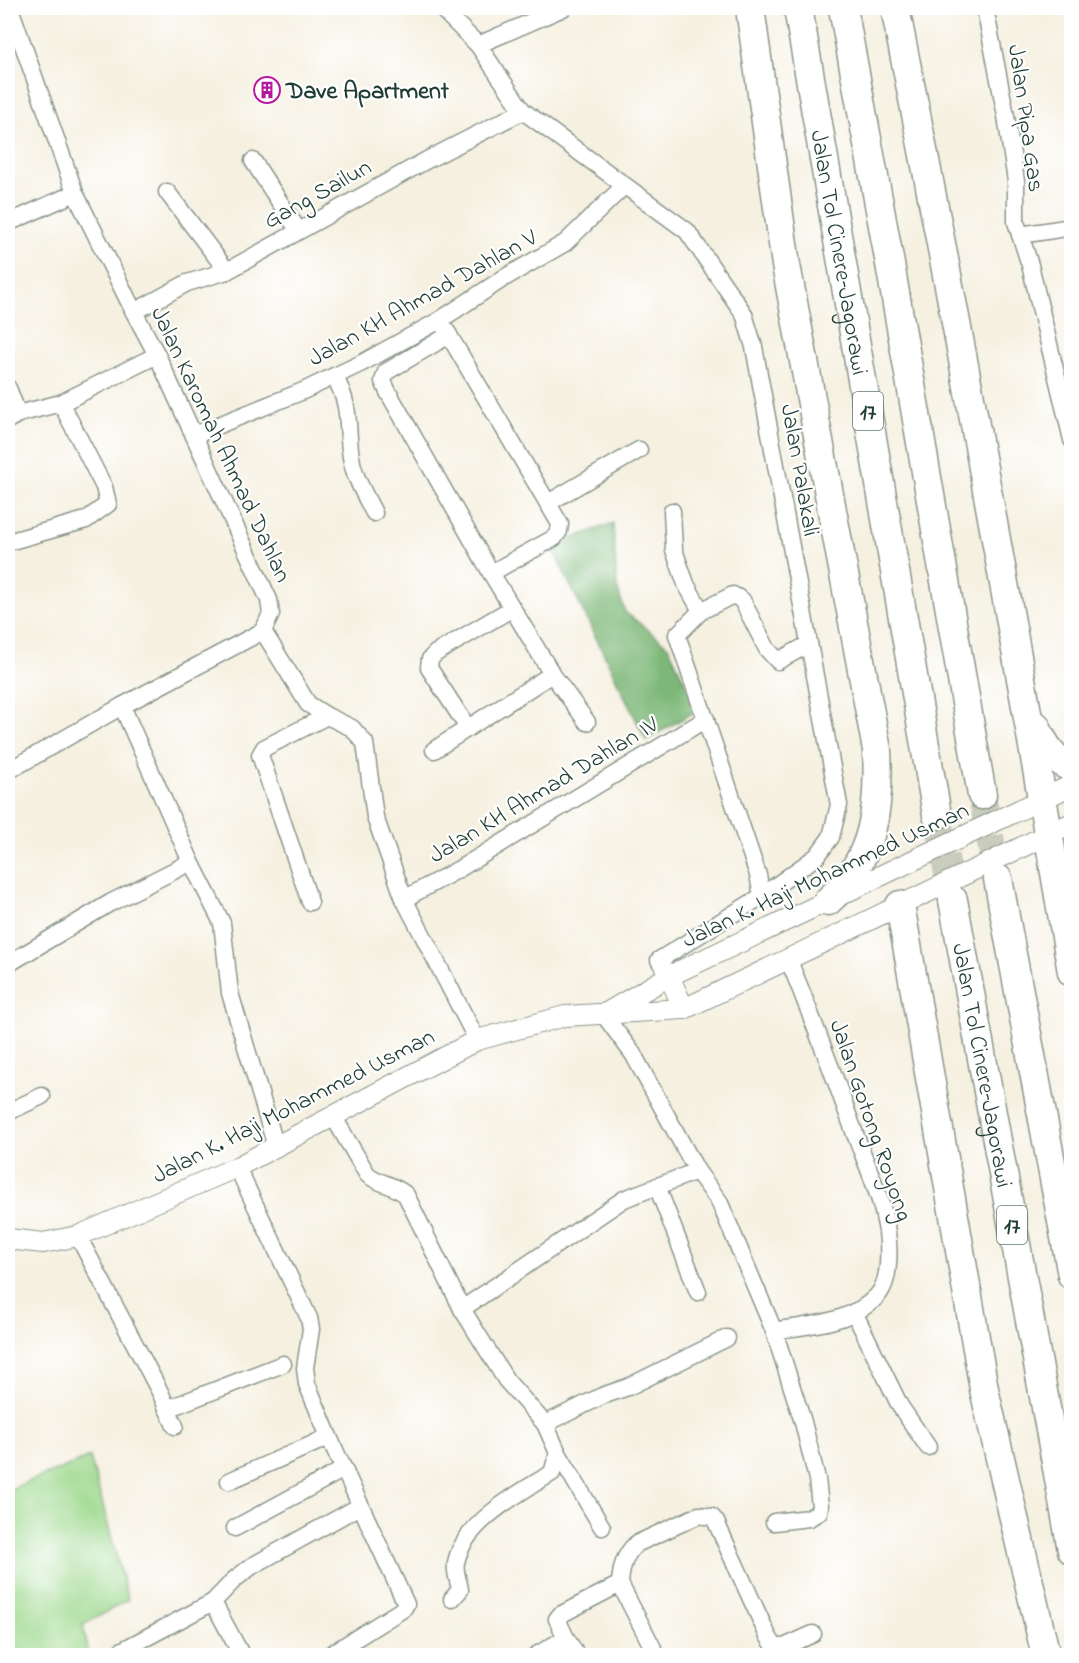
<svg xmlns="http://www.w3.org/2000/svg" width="1079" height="1663" viewBox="0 0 1079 1663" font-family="'Indie Flower',sans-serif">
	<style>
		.green { fill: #9cd88c; stroke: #5e8a60; stroke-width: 1.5 }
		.forest { fill: #7db878; stroke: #4e7a56; stroke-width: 1.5 }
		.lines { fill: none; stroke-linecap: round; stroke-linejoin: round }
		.motorway-tunnel { stroke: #caccbe; stroke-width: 28; stroke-dasharray: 28 14; stroke-linecap: butt }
		.minor-casing { stroke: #8a968a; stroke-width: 19 }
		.tertiary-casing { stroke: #8a968a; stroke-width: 22 }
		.motorway-casing { stroke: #8a968a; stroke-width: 31 }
		.minor { stroke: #fff; stroke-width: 16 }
		.tertiary { stroke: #fff; stroke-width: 20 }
		.motorway { stroke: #fff; stroke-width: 28 }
		.labels { text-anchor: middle; stroke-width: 4.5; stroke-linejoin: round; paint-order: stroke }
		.shield { fill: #fff; stroke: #627771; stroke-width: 1.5 }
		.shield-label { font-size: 22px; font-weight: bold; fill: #1f3d34 }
		.poi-label { font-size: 24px; font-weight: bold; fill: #1f3d34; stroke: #fff; text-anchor: start }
		.street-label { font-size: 24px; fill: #1f3d34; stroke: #fff }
	</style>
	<rect width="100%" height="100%" fill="#fff"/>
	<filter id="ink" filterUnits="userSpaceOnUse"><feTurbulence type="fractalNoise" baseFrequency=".0167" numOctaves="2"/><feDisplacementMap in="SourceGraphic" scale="12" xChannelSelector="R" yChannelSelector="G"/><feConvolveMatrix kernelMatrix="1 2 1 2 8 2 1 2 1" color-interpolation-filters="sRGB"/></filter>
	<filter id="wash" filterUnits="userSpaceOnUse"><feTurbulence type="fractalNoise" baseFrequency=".008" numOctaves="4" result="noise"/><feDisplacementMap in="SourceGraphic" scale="24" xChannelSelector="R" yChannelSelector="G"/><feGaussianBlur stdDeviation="1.35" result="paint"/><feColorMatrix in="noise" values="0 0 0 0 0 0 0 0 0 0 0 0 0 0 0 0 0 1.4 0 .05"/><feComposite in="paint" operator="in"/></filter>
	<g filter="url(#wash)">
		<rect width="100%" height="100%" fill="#f5f0e0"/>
		<polygon class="green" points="90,1457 128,1600 83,1625 89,1655 8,1655 8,1490"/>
		<polygon class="forest" points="613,523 617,587 625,612 668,646 698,710 646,740 551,546"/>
	</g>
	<g filter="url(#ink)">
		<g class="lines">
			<g class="motorway-tunnel">
				<polyline points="982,795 998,879"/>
				<polyline points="937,815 953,900"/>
			</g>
			<defs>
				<g id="minor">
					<polyline points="441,8 478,45 523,111 687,231 744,314 754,347 839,805 831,837 817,856 762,896 659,960 669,976"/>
					<polyline points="985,8 1006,116 1016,181 1016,222 1030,265 1072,440"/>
					<polyline points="478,45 563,8"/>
					<polyline points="253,161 298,230"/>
					<polyline points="167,192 227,271"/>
					<polyline points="8,223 75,193"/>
					<polyline points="1020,235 1072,227"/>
					<polyline points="134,312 187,283 227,271 427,160 523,111"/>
					<polyline points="440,320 560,524 559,531 554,538 491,573 552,674 587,722"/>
					<polyline points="449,335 386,372 383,381 388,392 491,573"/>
					<path d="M 334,376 C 352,406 346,426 351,457 C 354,477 365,495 374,513"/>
					<polyline points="8,388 18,414"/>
					<polyline points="8,420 18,414 61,403 157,355"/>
					<polyline points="194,435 303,391 362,363 440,320 504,278 565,243 624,186"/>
					<polyline points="548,503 639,450"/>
					<polyline points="672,511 674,550 686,584 701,611"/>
					<polyline points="8,542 86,520 108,504 104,487 61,403"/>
					<polyline points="263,631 308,704 327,716 352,728 365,743 375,817 404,899 477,1040"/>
					<polyline points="122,706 191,862 222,923 230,993 276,1147"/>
					<polyline points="468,728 429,668 430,659 436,653 511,609"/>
					<polyline points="434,750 552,674"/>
					<polyline points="8,771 122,706 263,631 271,614 269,600 157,355 134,312 75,193 10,8"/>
					<polyline points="762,896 758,875 677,635 701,611 733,595 742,600 767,649 778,661 809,644"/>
					<polyline points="404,899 459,869 706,719"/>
					<polyline points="310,902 260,755 264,748 327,716"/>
					<polyline points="8,964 110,903 191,862"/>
					<polyline points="604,1015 633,1054 697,1171 719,1201 774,1331 803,1422 817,1479 820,1506 819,1512 809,1518 774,1522"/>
					<polyline points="8,1112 42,1096"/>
					<path d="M 333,1116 L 367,1174 C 378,1184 394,1184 406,1195 L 462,1309 L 506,1380 L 545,1424 L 558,1453 L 552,1473 C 519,1493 463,1523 456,1563 C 454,1571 459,1582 460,1590 L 452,1599"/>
					<polyline points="237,1167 309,1318 311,1329 305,1368 307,1384 329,1437 406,1604 403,1609 328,1656"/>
					<polyline points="657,1186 698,1292"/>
					<polyline points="78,1236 160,1392 175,1426"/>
					<polyline points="462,1309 624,1199 697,1171"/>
					<polyline points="854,1312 900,1406 928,1447"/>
					<path d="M 774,1331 C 808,1325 852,1323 877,1296 C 893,1279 889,1237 884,1216 C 878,1188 865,1161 855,1134 C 834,1075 812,1017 788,958"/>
					<polyline points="167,1409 283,1364"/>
					<polyline points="545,1424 602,1396 628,1387 727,1338"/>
					<polyline points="558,1453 602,1527"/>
					<polyline points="229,1481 329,1437"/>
					<polyline points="235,1528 344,1469"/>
					<polyline points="620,1584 657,1656"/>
					<polyline points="213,1602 242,1656"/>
					<polyline points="566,1638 577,1656"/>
					<polyline points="116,1656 121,1651 213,1602 235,1579 252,1566 360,1506"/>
					<path d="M 535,1656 L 566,1638 L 557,1619 L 560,1615 L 620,1584 C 621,1569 624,1555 636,1544 L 699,1515 L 712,1517 L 716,1522 L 768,1636 L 775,1647 L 784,1647 L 813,1634"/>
				</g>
				<g id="tertiary">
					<polyline points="669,976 684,1009"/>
					<polyline points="608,1012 669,976 1072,785"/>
					<polyline points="8,1239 43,1243 78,1236 237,1167 477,1040 565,1016 684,1009 1072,823"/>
				</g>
				<g id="motorway">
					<path d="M 750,8 L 786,265 L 877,750 C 880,808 874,860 828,901"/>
					<path id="s1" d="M 798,8 L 937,815"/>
					<polyline points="843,8 890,264 982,795"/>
					<path d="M 895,8 C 959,328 1017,649 1072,972"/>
					<path d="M 1036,726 C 1043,743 1054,761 1072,768"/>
					<polyline points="998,879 1072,1275"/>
					<path id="s2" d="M 953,900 L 1072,1550"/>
					<polyline points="900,905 984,1389 1046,1656"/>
				</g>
			</defs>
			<use href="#minor" class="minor-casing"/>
			<use href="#tertiary" class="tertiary-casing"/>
			<use href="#motorway" class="motorway-casing"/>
			<use href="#minor" class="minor"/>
			<use href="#tertiary" class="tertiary"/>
			<use href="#motorway" class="motorway"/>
		</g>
	</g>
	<defs>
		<symbol id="building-ring" viewBox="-11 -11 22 22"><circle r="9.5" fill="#fff" stroke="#b5179e" stroke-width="1.5"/><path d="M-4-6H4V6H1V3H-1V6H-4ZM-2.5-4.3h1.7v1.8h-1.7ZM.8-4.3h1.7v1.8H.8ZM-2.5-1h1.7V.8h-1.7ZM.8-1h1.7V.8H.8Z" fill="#b5179e"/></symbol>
	</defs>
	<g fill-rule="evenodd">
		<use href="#building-ring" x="252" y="75" width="30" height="30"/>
	</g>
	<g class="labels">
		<g class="shield">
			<rect x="853" y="392" width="30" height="38" rx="4.5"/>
			<rect x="997" y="1206" width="30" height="38" rx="4.5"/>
		</g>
		<g class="shield-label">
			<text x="868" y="419">17</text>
			<text x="1012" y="1233">17</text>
		</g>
		<g class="poi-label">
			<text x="286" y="98">Dave Apartment</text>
		</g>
		<g class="street-label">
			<text transform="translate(1027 118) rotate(82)" y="8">Jalan Pipa Gas</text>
			<text transform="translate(317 193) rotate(-29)" y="8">Gang Sailun</text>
			<text dy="8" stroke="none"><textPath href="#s1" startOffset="248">Jalan Tol Cinere–Jagorawi</textPath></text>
			<text transform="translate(422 297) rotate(-29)" y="8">Jalan KH Ahmad Dahlan V</text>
			<text transform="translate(222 444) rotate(65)" y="8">Jalan Karomah Ahmad Dahlan</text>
			<text transform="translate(801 470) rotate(80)" y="8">Jalan Palakali</text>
			<text transform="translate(543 789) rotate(-31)" y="8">Jalan KH Ahmad Dahlan IV</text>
			<text transform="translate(825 874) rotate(-25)" y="8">Jalan K. Haji Mohammed Usman</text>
			<text dy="8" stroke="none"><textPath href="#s2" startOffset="168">Jalan Tol Cinere–Jagorawi</textPath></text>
			<text transform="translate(293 1105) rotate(-27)" y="8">Jalan K. Haji Mohammed Usman</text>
			<text transform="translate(872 1120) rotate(71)" y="8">Jalan Gotong Royong</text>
		</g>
	</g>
	<rect width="1079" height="1663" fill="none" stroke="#fff" stroke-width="30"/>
</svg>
